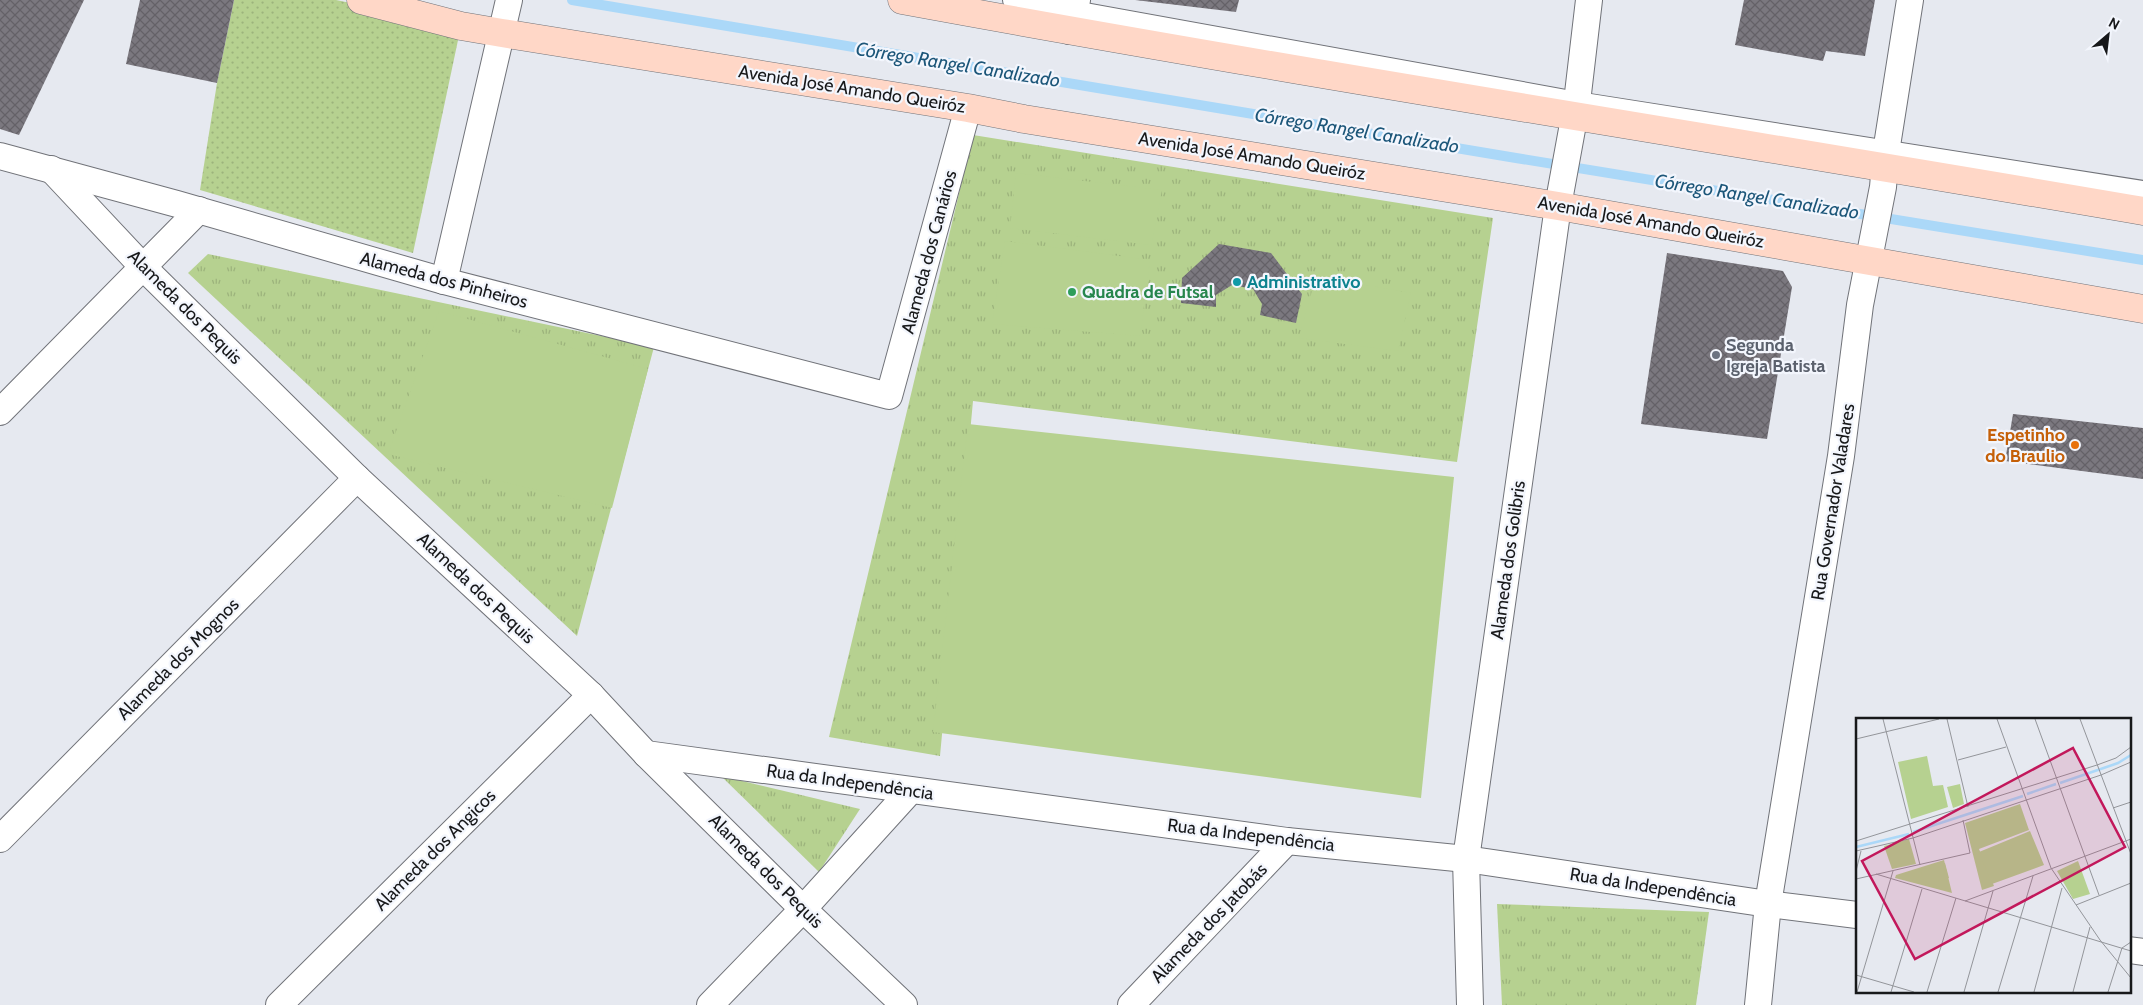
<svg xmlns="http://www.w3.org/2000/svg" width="2143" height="1005" viewBox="0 0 2143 1005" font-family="Cabin,sans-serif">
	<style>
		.grass { fill: url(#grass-tufts) }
		.garden { fill: url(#garden-dots) }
		.pitch { fill: #b6d190 }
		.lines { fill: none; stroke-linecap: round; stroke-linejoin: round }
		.stream { stroke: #abd8f8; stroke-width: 10 }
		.building { fill: url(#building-cross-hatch) }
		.pedestrian-casing { stroke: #717379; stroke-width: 22 }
		.minor-casing { stroke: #717379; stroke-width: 28 }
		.secondary-casing { stroke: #717379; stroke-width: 29 }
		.pedestrian { stroke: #fff; stroke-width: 20 }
		.minor { stroke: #fff; stroke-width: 26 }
		.secondary { stroke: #ffd7c7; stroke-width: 28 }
		.culture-dot { fill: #0f9aa8; stroke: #f3f6fd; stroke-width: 2 }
		.leisure-dot { fill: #2e9e5b; stroke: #f3f6fd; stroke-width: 2 }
		.worship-dot { fill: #6b7280; stroke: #f3f6fd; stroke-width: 2 }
		.food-dot { fill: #e8710a; stroke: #f3f6fd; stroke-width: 2 }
		.labels { text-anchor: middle; stroke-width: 4.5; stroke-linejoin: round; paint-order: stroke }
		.street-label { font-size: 18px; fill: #17181a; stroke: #f3f6fd }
		.culture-label { font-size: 18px; font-weight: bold; fill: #0d838f; stroke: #f3f6fd; text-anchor: start }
		.leisure-label { font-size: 18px; font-weight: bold; fill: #27864d; stroke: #f3f6fd; text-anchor: start }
		.worship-label { font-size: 18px; font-weight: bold; fill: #5b616d; stroke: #f3f6fd; text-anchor: start }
		.food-label { font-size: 18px; font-weight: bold; fill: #c56008; stroke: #f3f6fd; text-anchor: end }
		.water-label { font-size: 19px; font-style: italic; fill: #1c5679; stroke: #f3f6fd }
		.inset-river { fill: none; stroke: #abd8f8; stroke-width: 2.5 }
		.inset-road { fill: none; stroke: #93959a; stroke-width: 1 }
		.view { fill: #c2185b; fill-opacity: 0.15; stroke: #c2185b; stroke-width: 2.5 }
		.inset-edge { fill: none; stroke: #17181a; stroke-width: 2.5 }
	</style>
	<defs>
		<pattern id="grass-tufts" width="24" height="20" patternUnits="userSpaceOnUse" patternTransform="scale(1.25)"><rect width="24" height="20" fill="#b6d190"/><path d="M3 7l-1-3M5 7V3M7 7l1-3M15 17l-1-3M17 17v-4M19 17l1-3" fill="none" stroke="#9cb37c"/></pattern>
		<pattern id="garden-dots" width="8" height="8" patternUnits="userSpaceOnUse" patternTransform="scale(1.25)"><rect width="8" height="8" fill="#b6d190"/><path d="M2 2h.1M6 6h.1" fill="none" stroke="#9cb37c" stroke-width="1.8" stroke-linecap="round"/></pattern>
		<pattern id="building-cross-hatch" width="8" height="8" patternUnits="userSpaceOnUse" patternTransform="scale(1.25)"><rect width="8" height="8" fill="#7b787f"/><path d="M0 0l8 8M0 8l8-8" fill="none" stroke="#646167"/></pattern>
	</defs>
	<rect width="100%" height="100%" fill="#e6e9f0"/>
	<g class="grass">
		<polygon points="973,135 1493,218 1457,462 973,401 940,756 829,737"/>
		<polygon points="208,254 654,347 577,636 188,273"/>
		<polygon points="721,776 860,809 819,872"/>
		<polygon points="1497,904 1709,912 1696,1005 1502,1005"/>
	</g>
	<polygon class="garden" points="234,0 336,0 461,26 413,253 200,190 217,83"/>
	<g class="pitch">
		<polygon points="1016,173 1162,190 1151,245 1010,228"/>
		<polygon points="1005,241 1150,260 1140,336 992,324"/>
		<polygon points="1316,276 1411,293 1398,351 1299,338"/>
		<polygon points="439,311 648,369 612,508 388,454"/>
		<polygon points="968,424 1454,477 1421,798 933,732"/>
	</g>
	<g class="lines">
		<polyline class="stream" points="572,0 1516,158 2143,260"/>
	</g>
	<g class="building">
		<polygon points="0,0 84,0 19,135 0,129"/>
		<polygon points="140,0 234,0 217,83 126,64"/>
		<polygon points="1135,0 1239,0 1236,12"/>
		<polygon points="1744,0 1875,0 1865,56 1826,51 1823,61 1735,45"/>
		<polygon points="1219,244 1271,253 1302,294 1296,323 1260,315 1262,304 1253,289 1232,285 1216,295 1216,307 1181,303 1182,278"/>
		<polygon points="1667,253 1783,271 1792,287 1767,439 1641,424"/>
		<polygon points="2013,414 2143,428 2143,479 2005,461"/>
	</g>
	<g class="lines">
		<defs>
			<polyline id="pedestrian" points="1013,0 1577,102 2143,191"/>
			<g id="minor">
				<polyline points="1069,31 1077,0"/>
				<polyline points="0,156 177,204 444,281 889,396 968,108"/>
				<polyline points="51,169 143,267 357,478 591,695 646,754 803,909 904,1005"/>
				<polyline points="444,281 509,0"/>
				<polyline points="0,412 199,210"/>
				<polyline points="646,754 1287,841 1466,859 1768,904 1857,915"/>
				<polyline points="0,839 357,478"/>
				<polyline points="2129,950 2143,952"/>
				<polyline points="279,1005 591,695"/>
				<polyline points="710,1005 803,909 910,791"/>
				<polyline points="1131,1005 1287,841"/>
				<polyline points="1470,1005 1466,859 1558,206 1577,102 1589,0"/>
				<polyline points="1758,1005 1768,904 1841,456 1860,305 1883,187 1886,152 1910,0"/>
			</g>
			<g id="secondary">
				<polyline points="361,0 461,26 502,33 968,108 1024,119 1558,206 2143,309"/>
				<path d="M 902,0 C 1315,76 1729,140 2143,211"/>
			</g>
		</defs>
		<use href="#pedestrian" class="pedestrian-casing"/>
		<use href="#minor" class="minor-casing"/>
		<use href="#secondary" class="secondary-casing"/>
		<use href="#pedestrian" class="pedestrian"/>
		<use href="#minor" class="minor"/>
		<use href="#secondary" class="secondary"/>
	</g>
	<circle class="culture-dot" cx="1237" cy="282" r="5"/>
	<circle class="leisure-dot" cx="1072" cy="292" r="5"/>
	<circle class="worship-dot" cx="1716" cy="355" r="5"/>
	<circle class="food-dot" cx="2075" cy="445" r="5"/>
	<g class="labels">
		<g class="street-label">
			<text transform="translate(852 89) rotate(9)" y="6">Avenida José Amando Queiróz</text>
			<text transform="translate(1252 156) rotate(9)" y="6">Avenida José Amando Queiróz</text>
			<text transform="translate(1651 222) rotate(10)" y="6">Avenida José Amando Queiróz</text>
			<text transform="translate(929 252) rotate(-75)" y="6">Alameda dos Canários</text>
			<text transform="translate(444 280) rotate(15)" y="6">Alameda dos Pinheiros</text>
			<text transform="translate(185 307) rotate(45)" y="6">Alameda dos Pequis</text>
			<text transform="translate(1833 502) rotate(-81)" y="6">Rua Governador Valadares</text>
			<text transform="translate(1508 560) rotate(-82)" y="6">Alameda dos Golibris</text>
			<text transform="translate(476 588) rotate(43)" y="6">Alameda dos Pequis</text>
			<text transform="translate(178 659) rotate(-45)" y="6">Alameda dos Mognos</text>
			<text transform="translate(850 782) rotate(8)" y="6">Rua da Independência</text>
			<text transform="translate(1251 835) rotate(7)" y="6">Rua da Independência</text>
			<text transform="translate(435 850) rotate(-45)" y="6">Alameda dos Angicos</text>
			<text transform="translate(766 871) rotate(45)" y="6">Alameda dos Pequis</text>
			<text transform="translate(1653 887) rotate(9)" y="6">Rua da Independência</text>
			<text transform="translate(1209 923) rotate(-46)" y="6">Alameda dos Jatobás</text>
		</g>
		<g class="culture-label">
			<text x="1247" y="288">Administrativo</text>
		</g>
		<g class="leisure-label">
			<text x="1082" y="298">Quadra de Futsal</text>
		</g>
		<g class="worship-label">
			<text x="1726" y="351">Segunda<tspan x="1726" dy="21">Igreja Batista</tspan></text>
		</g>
		<g class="food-label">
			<text x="2065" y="441">Espetinho<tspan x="2065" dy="21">do Braulio</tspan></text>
		</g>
		<g class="water-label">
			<text transform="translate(958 64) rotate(9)" y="7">Córrego Rangel Canalizado</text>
			<text transform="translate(1357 130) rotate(9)" y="7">Córrego Rangel Canalizado</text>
			<text transform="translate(1757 196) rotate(9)" y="7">Córrego Rangel Canalizado</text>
		</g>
	</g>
	<g transform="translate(1856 718)">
		<rect width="275" height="275" fill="#e6e9f0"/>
		<path d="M 71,38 L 77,68 L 87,67 L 92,89 L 55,101 L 42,44 ZM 164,86 L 173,112 L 123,131 L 138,168 L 126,172 L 109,105 ZM 88,142 L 96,175 L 39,160 L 40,157 ZM 222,143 L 234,176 L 217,181 L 201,153 Z" fill="#b6d190"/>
		<path d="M 53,121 L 60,146 L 36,151 L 28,128 Z" fill="#b6d190"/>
		<path d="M 104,66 L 108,86 L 97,90 L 91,69 ZM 133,108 L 136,116 L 121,123 L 118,114 ZM 174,113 L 188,147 L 136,166 L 123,134 ZM 89,145 L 93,160 L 68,167 L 65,150 Z" fill="#b6d190"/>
		<path class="inset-river" d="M 204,65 L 262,45 L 275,37M 171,76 L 200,66M 57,114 L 167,78M 0,129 L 53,116"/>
		<path class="inset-road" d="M 27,1 L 64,147M 91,1 L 112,89M 141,1 L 195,150 L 244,222 L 275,260M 179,1 L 243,177M 224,1 L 275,136M 0,21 L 83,1M 102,42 L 150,29M 257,90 L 275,84M 0,123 L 241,47 L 260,40 L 275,29M 0,133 L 57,120 L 245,57 L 275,44M 0,153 L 5,133M 20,156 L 275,233M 0,161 L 114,135 L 107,102M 109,183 L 275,121M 220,187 L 275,165M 0,257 L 58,274M 1,274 L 37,153M 35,274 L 66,171M 71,274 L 100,180M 108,274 L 137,173M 142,274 L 177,158M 178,274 L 206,170M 217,274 L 234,209M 252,274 L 266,230 L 275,224"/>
		<path class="view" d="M 217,30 L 269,129 L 59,241 L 6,143 Z"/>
		<rect width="275" height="275" class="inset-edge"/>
	</g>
	<g transform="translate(2108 35) rotate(28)" stroke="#f3f6fd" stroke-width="4" paint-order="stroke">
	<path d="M0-4L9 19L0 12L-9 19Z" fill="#17181a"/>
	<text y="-8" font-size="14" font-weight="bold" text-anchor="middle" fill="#17181a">N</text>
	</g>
</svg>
